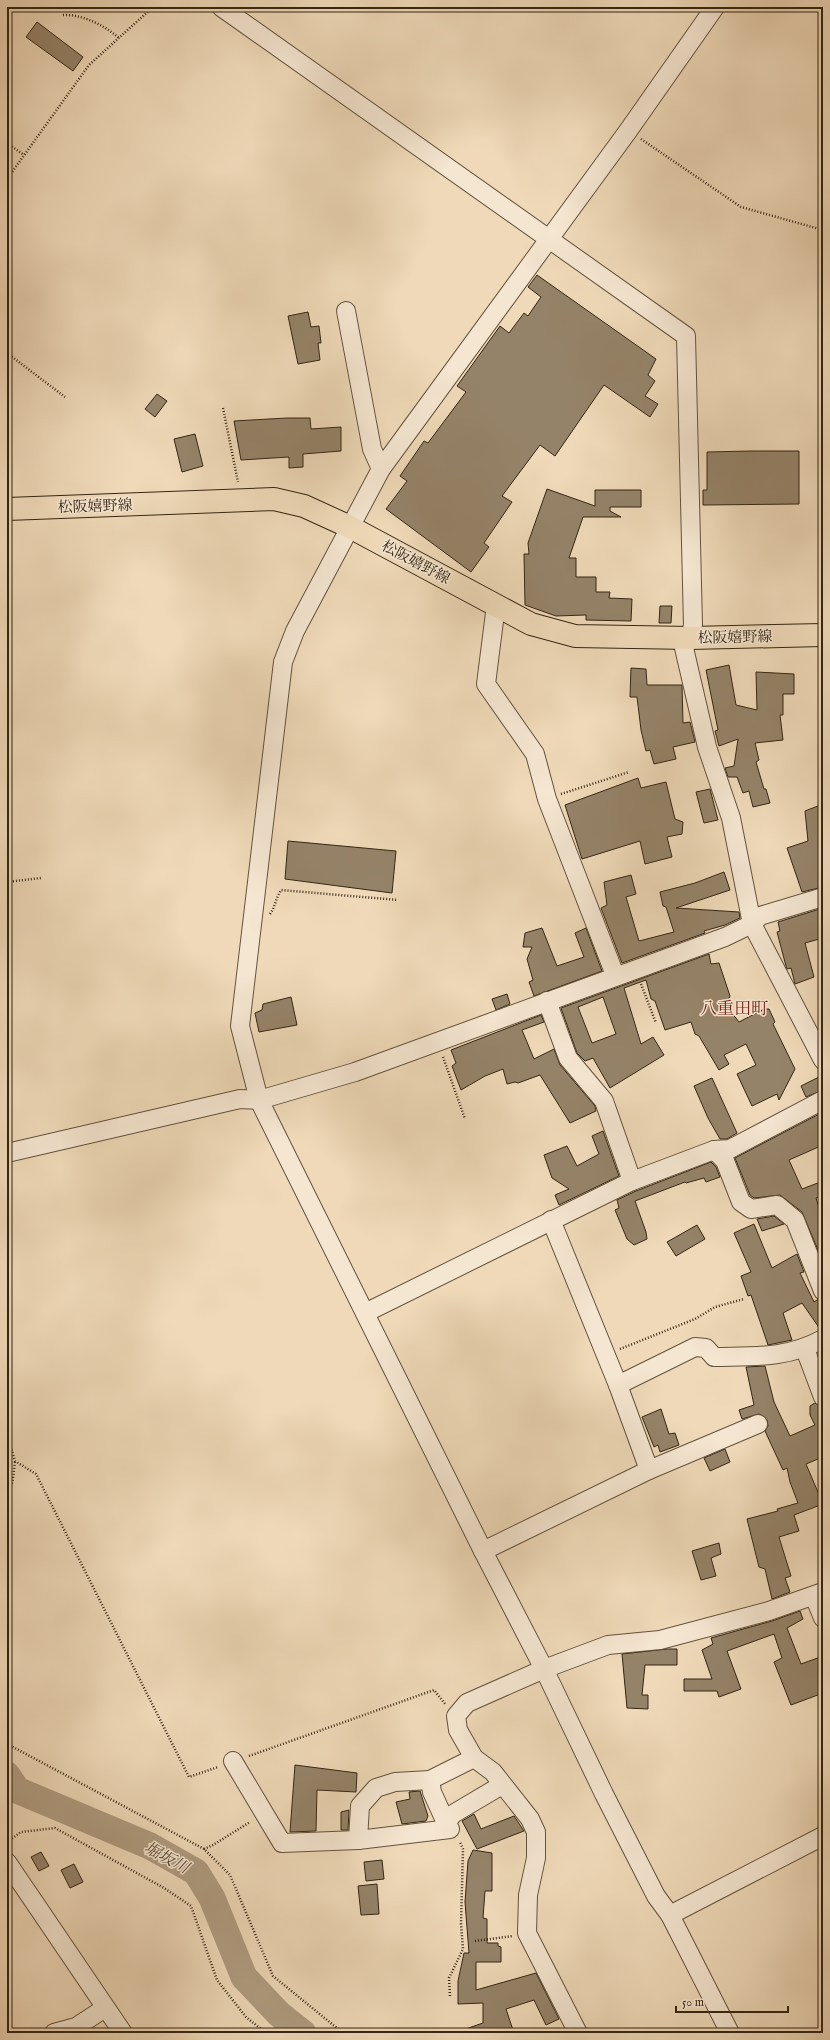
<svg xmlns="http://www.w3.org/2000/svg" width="830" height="2040" viewBox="0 0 830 2040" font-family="'IM FELL English','Noto Serif JP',serif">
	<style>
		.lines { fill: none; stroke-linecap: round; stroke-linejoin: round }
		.river { stroke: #af9c80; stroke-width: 27 }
		.building { fill: #958369; stroke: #342513; fill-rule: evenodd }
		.minor-casing { stroke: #63523c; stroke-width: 20 }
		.major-casing { stroke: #342513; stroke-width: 24 }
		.path { stroke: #342513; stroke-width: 2.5; stroke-dasharray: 1 2; stroke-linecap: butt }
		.minor { stroke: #f5e6d1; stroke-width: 18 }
		.major { stroke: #efd9b8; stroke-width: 22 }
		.labels { text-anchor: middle; stroke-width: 3; stroke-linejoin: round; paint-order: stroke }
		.street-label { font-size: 15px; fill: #342513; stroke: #f5e6d1 }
		.water-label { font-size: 16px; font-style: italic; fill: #594934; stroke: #f5e6d1 }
		.quarter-label { font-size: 17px; fill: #7a1f14; stroke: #f5e6d1 }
	</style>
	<rect width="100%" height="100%" fill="#efd9b8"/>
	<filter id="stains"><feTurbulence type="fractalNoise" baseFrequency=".005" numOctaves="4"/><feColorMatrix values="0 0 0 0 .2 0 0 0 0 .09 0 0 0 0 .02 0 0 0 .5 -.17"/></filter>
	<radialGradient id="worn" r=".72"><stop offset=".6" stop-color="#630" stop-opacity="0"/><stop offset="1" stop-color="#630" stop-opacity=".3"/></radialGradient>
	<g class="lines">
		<polyline class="river" points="7,1775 17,1790 150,1846 196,1872 212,1898 244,1977 279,2014 303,2033"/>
	</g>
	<g class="building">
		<polygon points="37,22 83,57 73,71 26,37"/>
		<polygon points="537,275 656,359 648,375 655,381 645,396 658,404 650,417 604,385 555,456 540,445 502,496 512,502 484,543 489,547 471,572 386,509 407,481 400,476 424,441 428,443 466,392 457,386 500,326 509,333 524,313 528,316 541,297 528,287"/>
		<polygon points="308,312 311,327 319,326 321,343 318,343 320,360 298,364 288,316"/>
		<polygon points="157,394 167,401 155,417 145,409"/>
		<polygon points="287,418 310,418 311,429 341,427 341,451 303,454 303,467 289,468 289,457 241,460 234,421"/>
		<polygon points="195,434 203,466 182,472 174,439"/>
		<polygon points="751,451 799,451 799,504 703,505 703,490 707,490 707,452"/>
		<polygon points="547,489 595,506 595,490 641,490 641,507 610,507 610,511 621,517 583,517 569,558 576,558 576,577 596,577 596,592 610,592 609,598 632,599 631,621 586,620 586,615 556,616 525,605 524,554 529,554 528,543"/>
		<polygon points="660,606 672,606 671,623 659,623"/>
		<polygon points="729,665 736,705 757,710 756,672 794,674 794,694 783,694 783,715 780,715 783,740 755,743 759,760 756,762 764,789 766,789 770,803 753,807 749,791 743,793 737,777 728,777 725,768 734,766 738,739 719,746 715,731 718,730 706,670"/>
		<polygon points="631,668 646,669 647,685 682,685 683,723 690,722 695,742 673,747 676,759 654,764 650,750 646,751 641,730 637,697 630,697"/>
		<polygon points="638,778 641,788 666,782 675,819 683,822 682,834 667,837 672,857 645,864 640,841 582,859 565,805"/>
		<polygon points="710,789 718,820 704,823 696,792"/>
		<polygon points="823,804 823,887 802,892 787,848 808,841 805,811"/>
		<polygon points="288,841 396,851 392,893 285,879"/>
		<polygon points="724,872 730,890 676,908 739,912 740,918 725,925 704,931 705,933 622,963 601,908 607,905 604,882 631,875 636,894 626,897 639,941 674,932 666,907 663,906 660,892 695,883"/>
		<polygon points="823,908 823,938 805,943 814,977 795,984 791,968 787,969 786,966 777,932 780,931 778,922"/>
		<polygon points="542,928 557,966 584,957 575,933 586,928 602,971 534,996 529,982 533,980 527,959 532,947 523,947 525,933"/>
		<path d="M 709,954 L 711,964 L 719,963 L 730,996 L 726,1005 L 739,1022 L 764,1009 L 769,1009 L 775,1022 L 773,1024 L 795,1069 L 779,1100 L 777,1094 L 752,1106 L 737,1074 L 756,1065 L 746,1044 L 724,1055 L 729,1064 L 719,1070 L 699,1036 L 695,1034 L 691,1022 L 665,1030 L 655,1001 L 651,999 L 646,980 L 624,988 L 641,1044 L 653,1037 L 664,1055 L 610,1088 L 593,1058 L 585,1061 L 577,1053 L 561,1008 ZM 603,997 L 616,1034 L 592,1043 L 578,1007 Z"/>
		<polygon points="507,994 510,1004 496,1010 492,999"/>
		<polygon points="291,997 297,1025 259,1032 255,1013 262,1010 263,1004"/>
		<polygon points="541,1015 544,1022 522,1030 534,1059 554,1049 560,1065 595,1106 596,1111 570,1123 540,1075 518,1083 515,1082 507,1084 503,1069 485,1076 461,1090 452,1066 456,1063 451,1050"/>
		<polygon points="823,1075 823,1090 806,1097 801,1086"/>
		<polygon points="712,1078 737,1133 727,1139 720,1139 708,1118 694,1086"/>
		<polygon points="823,1112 823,1145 789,1160 802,1189 823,1181 823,1195 816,1198 822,1217 819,1221 823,1232 823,1262 802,1212 780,1195 754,1198 750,1195 735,1158"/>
		<polygon points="603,1131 619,1176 559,1205 555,1195 569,1189 552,1178 544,1155 567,1146 577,1166 599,1154 592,1136"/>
		<polygon points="711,1162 716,1167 720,1177 706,1182 704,1178 686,1183 685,1182 635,1201 646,1232 647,1239 634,1245 627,1239 615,1210 619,1208 617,1200 636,1191"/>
		<polygon points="774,1216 784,1224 762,1231 757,1219"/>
		<polygon points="754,1224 772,1268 797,1254 804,1272 800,1273 814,1302 817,1300 820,1301 823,1306 823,1329 820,1329 802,1303 783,1313 792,1340 768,1345 751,1295 748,1296 741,1276 751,1272 734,1233"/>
		<polygon points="697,1225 705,1239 676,1256 667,1242"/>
		<polygon points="765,1366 774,1402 790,1436 815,1425 810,1415 810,1406 815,1403 823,1407 823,1457 806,1464 823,1504 794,1515 799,1531 779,1537 791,1576 785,1578 790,1592 772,1599 765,1569 759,1567 747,1519 778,1511 777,1509 798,1503 790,1482 787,1468 783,1470 765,1431 768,1426 767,1420 759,1414 742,1419 739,1410 754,1405 746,1367"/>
		<polygon points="661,1409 669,1434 675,1433 679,1445 660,1452 658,1445 654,1447 642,1417"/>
		<polygon points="725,1449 730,1462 710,1471 704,1458"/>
		<polygon points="719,1543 721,1554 711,1558 716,1576 701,1580 692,1551"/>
		<polygon points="800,1611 803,1619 787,1628 801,1664 823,1656 823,1693 791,1705 774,1662 782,1658 774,1634 727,1651 741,1689 719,1697 717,1691 684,1691 684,1679 712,1679 702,1650 713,1644 711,1638 772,1621"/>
		<polygon points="667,1649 677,1649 677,1665 645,1665 642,1695 648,1695 648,1709 627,1708 622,1654"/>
		<polygon points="295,1765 357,1773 356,1792 317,1790 316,1831 290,1832"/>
		<polygon points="420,1791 428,1816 426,1821 402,1824 396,1802 410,1799 409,1792"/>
		<polygon points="349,1810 348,1830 341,1830 341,1812"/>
		<polygon points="474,1814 481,1829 514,1816 524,1831 477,1849 462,1821"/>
		<polygon points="473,1850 492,1853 492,1891 485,1891 483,1918 487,1919 487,1943 498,1943 498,1946 501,1947 501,1962 476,1962 476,1990 536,1973 559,2019 546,2025 534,2000 506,2009 514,2033 461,2033 460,2031 483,2023 483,2003 458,2004 458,1981 464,1953 469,1953 465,1902 468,1861"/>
		<polygon points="41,1852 49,1866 39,1871 31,1857"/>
		<polygon points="382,1860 384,1879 366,1881 364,1862"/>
		<polygon points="74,1864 83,1882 70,1888 61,1870"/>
		<polygon points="377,1884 379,1914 361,1915 358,1886"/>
	</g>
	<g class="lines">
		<defs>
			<g id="minor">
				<polyline points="221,7 686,336 693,625 690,638 684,648 707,747 731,818 752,924 823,1060"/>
				<polyline points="715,7 628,131 381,469 295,631 283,662 240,1026 259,1100 483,1551 544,1669 604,1794 656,1896 670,1915 730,2033"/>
				<polyline points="346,311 372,449 381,469"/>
				<polyline points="496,605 486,684 535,754 547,799 615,975"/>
				<polyline points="547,1001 568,1058 604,1101 632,1181"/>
				<polyline points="714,1150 725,1161 741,1202 751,1209 777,1205 795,1220 823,1291"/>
				<polyline points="7,1153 240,1099 259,1100 355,1072 725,937 752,924 760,916 823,897"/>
				<polyline points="365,1313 632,1181 714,1150 730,1149 823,1100"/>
				<polyline points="805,1349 823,1397"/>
				<path d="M 618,1385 L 695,1347 L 706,1348 L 714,1357 C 754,1356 786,1359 823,1339"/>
				<polyline points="649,1470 758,1424"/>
				<polyline points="483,1551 649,1470 618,1385 551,1220"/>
				<polyline points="814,1596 823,1618"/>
				<polyline points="233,1761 282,1843 358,1840 450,1829 446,1823 453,1814 502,1785"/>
				<polyline points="430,1780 432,1792 446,1823"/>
				<polyline points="358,1840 360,1806 376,1788 395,1782 430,1780 474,1758"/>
				<polyline points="7,1862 123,2033"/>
				<polyline points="670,1915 823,1836"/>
				<polyline points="54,2033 76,2027 105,2008"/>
				<polyline points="578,2033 527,1933 528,1895 536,1858 536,1832 530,1819 493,1772 474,1758 458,1730 456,1716 467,1703 544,1669 608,1645 660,1640 769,1611 823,1592"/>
			</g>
			<polyline id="major" points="7,509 274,499 304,506 350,527 531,624 575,636 690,638 823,635"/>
		</defs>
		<use href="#minor" class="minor-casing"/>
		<use href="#major" class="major-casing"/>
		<g class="path">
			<path d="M 63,15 C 82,14 104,25 119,38"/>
			<polyline points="641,139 741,207 823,230"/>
			<polyline points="7,143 24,155"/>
			<polyline points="7,179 89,65 153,7"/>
			<polyline points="7,353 65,397"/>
			<polyline points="223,408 238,482"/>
			<polyline points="561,794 629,772"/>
			<polyline points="7,882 41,878"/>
			<path d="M 270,914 C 275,907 276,898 281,890 L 398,900"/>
			<polyline points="641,984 656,1023"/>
			<polyline points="443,1057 465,1119"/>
			<polyline points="620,1349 695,1319 715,1307 744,1299"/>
			<polyline points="7,1435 15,1461 36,1474 189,1777 218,1767"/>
			<polyline points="7,1501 13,1479 15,1461"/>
			<polyline points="7,1740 11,1746 204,1849 230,1875 273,1976 343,2033"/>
			<polyline points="249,1756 434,1690 446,1705"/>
			<polyline points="7,1842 21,1832 55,1828 164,1888 191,1906 217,1980 246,2017 266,2033"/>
			<polyline points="204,1849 213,1845 250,1822"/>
			<polyline points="475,1941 513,1936"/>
			<polyline points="450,1996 449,1978 463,1949 461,1924 463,1849 460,1842"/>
		</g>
		<use href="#minor" class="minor"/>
		<use href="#major" class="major"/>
	</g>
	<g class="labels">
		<g class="street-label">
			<text transform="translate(95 506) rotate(-2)" y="5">松阪嬉野線</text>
			<text transform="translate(416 562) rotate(28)" y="5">松阪嬉野線</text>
			<text transform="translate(735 637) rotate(-1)" y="5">松阪嬉野線</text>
		</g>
		<g class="water-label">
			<text transform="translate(167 1857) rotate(28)" y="6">堀坂川</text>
		</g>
		<g class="quarter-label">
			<text x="734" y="1014">八重田町</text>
		</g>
	</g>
	<rect width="830" height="2040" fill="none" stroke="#efd9b8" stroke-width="24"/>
	<rect x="8" y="8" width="814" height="2024" fill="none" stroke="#342513" stroke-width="2"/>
	<rect x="12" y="12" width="806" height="2016" fill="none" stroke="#342513"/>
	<path d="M676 2006v6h112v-6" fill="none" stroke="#342513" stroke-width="2"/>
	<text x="682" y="2006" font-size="12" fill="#342513" stroke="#f5e6d1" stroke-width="3" paint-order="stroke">50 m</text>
	<rect width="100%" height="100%" filter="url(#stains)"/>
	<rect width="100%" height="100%" fill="url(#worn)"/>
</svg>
